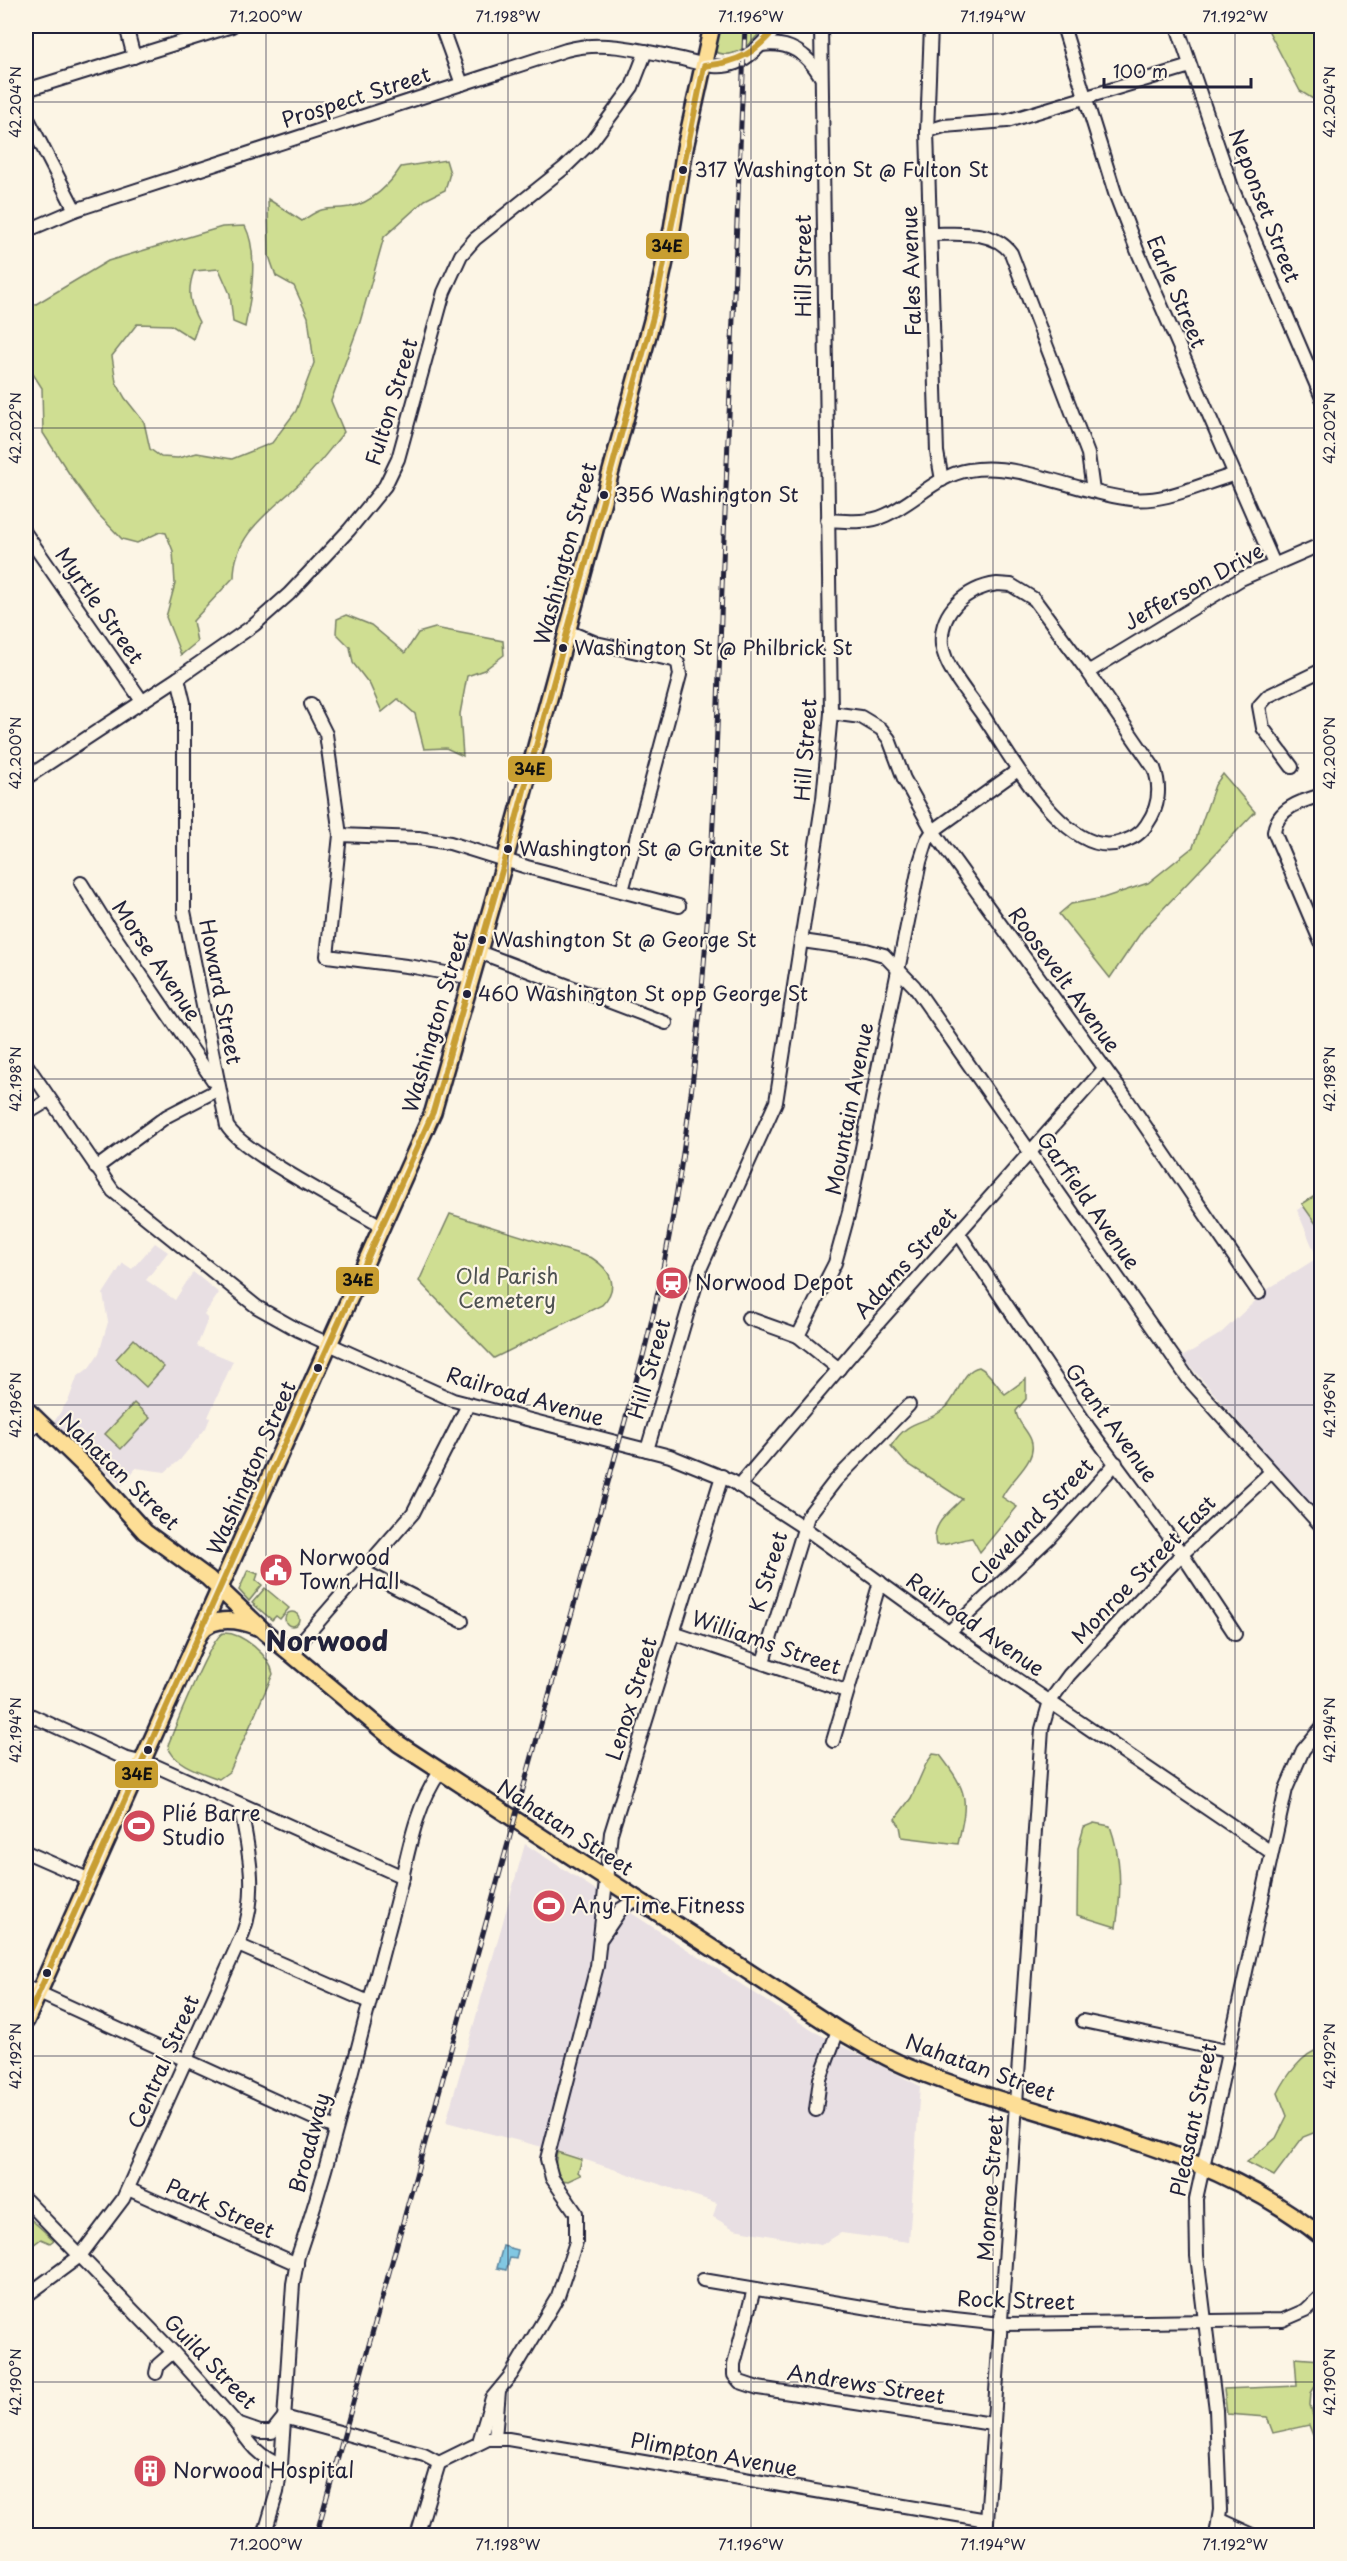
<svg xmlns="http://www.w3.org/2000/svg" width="1347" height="2561" viewBox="0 0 1347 2561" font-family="'Playpen Sans',sans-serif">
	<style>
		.built { fill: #e8dfe3 }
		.green { fill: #cfde92; stroke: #788066; stroke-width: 1.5 }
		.water { fill: #81c7e2; stroke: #5b859f; stroke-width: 1.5 }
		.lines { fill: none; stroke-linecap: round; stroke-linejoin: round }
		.minor-casing { stroke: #22223b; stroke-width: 16 }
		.major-casing { stroke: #22223b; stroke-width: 20 }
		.minor { stroke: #fcf5e5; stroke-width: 12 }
		.major { stroke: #fdde96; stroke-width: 15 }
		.rail-casing { stroke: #22223b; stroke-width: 5 }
		.rail { stroke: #fcf5e5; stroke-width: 3; stroke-dasharray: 9; stroke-linecap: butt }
		.bus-1-casing { stroke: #fcf5e5; stroke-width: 10 }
		.bus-1 { stroke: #c89e30; stroke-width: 6 }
		.ticks { fill: none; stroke: #22223b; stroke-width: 1.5; stroke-opacity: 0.45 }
		.bus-dot { fill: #22223b; stroke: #fcf5e5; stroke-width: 2 }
		.labels { text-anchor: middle; stroke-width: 4.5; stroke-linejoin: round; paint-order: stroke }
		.bus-label { font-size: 20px; fill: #22223b; stroke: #fcf5e5; text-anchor: start }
		.street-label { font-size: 21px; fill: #22223b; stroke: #fcf5e5 }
		.park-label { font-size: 21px; fill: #4d5151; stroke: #fcf5e5 }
		.poi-label { font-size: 21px; fill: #22223b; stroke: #fcf5e5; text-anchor: start }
		.district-label { font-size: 27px; font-weight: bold; fill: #22223b; stroke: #fcf5e5 }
		.line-badge { stroke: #fcf5e5; stroke-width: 2 }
		.pale-badge-label { font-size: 16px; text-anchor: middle; font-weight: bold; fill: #111 }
		.neatline { fill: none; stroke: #22223b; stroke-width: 2 }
		.ticks-label { font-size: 15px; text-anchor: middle; fill: #22223b }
	</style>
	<rect width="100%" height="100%" fill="#fcf5e5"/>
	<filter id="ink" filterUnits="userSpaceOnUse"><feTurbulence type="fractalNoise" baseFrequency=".0167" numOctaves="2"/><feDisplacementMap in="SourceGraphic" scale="12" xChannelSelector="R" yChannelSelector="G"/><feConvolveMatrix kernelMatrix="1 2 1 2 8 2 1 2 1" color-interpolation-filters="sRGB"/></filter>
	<g filter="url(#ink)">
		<g class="built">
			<polygon points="1321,1195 1321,1516 1182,1357 1220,1334 1268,1289 1317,1258 1297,1210"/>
			<polygon points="155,1243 168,1252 146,1280 175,1300 193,1272 219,1293 204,1315 208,1319 197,1346 233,1361 208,1417 210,1418 206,1428 180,1460 165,1472 136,1468 122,1486 54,1422 69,1399 77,1377 89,1368 99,1353 108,1322 103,1294 123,1263 132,1269"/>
			<polygon points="525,1844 813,2031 920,2086 909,2242 841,2233 821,2245 734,2229 713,2217 717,2203 558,2151 446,2122"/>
		</g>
		<g class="green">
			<path d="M 718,26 L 765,26 C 753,43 733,63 712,50 Z"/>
			<polygon points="1266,26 1321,26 1321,104 1300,91"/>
			<path d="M 446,160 L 450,173 L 445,190 L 425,200 L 384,237 L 360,322 L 331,401 L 344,432 C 330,449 317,467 301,482 C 273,510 234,532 234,577 L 193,621 L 197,642 L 181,655 L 166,617 L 175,584 L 173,551 L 166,533 L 160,532 L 137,543 L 122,539 L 98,514 L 72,478 L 43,433 L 42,388 L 26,363 L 26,310 L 108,261 L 222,227 L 245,226 C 259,253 251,298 245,327 L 233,322 L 230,294 L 219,269 L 194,271 C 187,290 189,304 199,322 L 193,339 L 171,325 L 137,324 L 112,356 L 116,382 L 125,398 L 144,422 L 150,449 L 161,457 L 178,458 L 197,453 L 232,459 L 272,443 L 296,411 L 314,363 L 308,317 L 294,286 L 276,276 L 269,256 L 268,199 L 302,221 C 326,204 324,211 350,207 C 372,203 390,184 401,167 Z"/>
			<polygon points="346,615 371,625 405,653 418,633 435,628 503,641 504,655 484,670 467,676 460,714 463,756 446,748 424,749 415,714 398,699 382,712 370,685 353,663 350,647 336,633 337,619"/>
			<polygon points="1223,774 1255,812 1142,931 1110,978 1059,914 1071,904 1103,898 1148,883 1193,847 1215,785"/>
			<polygon points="1321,1192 1321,1231 1302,1204"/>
			<path d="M 450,1214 L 592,1258 C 611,1270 620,1287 602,1305 L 494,1358 L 419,1281 Z"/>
			<polygon points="134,1339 164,1367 146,1387 116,1359"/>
			<path d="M 979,1367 C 991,1373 995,1384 1005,1394 L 1026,1379 L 1026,1399 L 1016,1411 C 1017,1423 1027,1429 1031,1440 C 1039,1461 1009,1480 1002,1497 L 1017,1507 L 980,1552 L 972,1538 C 959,1539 949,1546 936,1545 C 930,1524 950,1512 962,1499 L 905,1462 L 891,1446 C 911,1416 922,1427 944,1409 C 958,1399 961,1370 979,1367 Z"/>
			<polygon points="134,1403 150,1418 121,1449 105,1434"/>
			<polygon points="248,1570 258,1574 256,1580 262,1585 249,1601 239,1590"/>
			<polygon points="265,1588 289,1608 280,1619 276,1616 272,1620 252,1603"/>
			<circle cx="292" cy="1619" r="7"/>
			<path d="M 223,1633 C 242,1632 270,1656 273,1674 L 230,1771 L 219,1779 C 203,1773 171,1764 168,1745 C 175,1727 211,1637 223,1633 Z"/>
			<path d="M 933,1754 L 940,1755 C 969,1793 968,1799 958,1844 L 902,1837 L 900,1826 L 895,1819 L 911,1798 L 926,1764 Z"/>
			<path d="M 1094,1823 L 1110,1826 C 1122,1859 1122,1892 1116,1927 L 1077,1915 L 1078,1848 L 1084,1827 Z"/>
			<path d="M 1321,2049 L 1321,2130 L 1303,2137 L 1274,2176 L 1247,2162 L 1276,2138 L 1287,2116 L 1278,2093 C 1286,2077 1303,2052 1321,2049 Z"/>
			<polygon points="557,2152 582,2160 578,2172 581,2175 568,2181 562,2180 555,2167"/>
			<polygon points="26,2215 54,2240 50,2243 41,2239 26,2250"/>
			<polygon points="1295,2358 1321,2360 1321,2377 1311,2393 1310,2405 1321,2447 1321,2457 1309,2425 1273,2433 1267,2417 1227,2414 1224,2389 1297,2386"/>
		</g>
		<polygon class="water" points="503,2246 518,2250 516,2259 510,2258 506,2270 497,2268"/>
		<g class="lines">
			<defs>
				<g id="minor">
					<polyline points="126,26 134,57"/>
					<polyline points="441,26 462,84"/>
					<polyline points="931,26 927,131 937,452 942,480"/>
					<polyline points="1063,26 1115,193 1137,250 1274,564"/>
					<polyline points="1177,26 1233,190 1322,398"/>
					<path d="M 761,45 C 789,41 807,53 821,77"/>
					<polyline points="26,90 232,26"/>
					<polyline points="26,115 75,210"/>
					<polyline points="927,131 944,126 1007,121 1190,66"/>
					<path d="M 26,231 L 75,210 L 566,50 C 604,40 640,50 677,58 C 697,62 716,71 736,63 C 753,56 766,39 778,26"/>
					<path d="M 931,234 C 958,234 993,229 1011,253 L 1088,454 L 1093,491"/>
					<path d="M 827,520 C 846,521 867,524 886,515 C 915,502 937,475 969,470 C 1019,461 1081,494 1131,499 C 1165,503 1200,484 1233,475"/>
					<polyline points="26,534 142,701"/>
					<path d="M 997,584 L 1011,585 L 1034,599 L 1088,672 L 1154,768 C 1161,787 1159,807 1147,824 C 1141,834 1133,838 1122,842 C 1069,862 1012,759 988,723 C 974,700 946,672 942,645 C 939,611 967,588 997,584 Z"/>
					<polyline points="567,631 596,643 673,660 678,663 680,675 622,891"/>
					<polyline points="1088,672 1241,579 1322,544"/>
					<path d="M 178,678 L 184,703 L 184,911 L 227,1126 C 242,1152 351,1208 383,1227"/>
					<polyline points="311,704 326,734 340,835 327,956 414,967 472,978"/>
					<polyline points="831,713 861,717 881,729 889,739 904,779 933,831 1124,1095 1259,1293"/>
					<polyline points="1292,767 1263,728 1259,706 1268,696 1322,670"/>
					<polyline points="26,778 178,678 254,625 289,594 349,530 385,486 398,459 444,292 461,255 475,239 564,168 592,141 632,87 646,51"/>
					<path d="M 1322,795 C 1301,801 1277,808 1274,832 L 1322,945"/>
					<polyline points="340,835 418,838 450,843 527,867 679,906"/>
					<polyline points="81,883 109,928 219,1089 167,1116 96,1168"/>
					<polyline points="802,941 866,950 884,955 914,986 1190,1381 1322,1527"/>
					<polyline points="479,952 666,1023"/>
					<polyline points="26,1064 113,1191 257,1307 298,1330 453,1400 670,1456 732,1481 803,1527 972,1649 1271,1852"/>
					<polyline points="26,1114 49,1100"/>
					<polyline points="959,1234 1088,1427 1182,1554 1235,1634"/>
					<polyline points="748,1318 798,1336"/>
					<polyline points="839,1369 798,1336 835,1263 849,1212 920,862 927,840 933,831 1018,770"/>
					<polyline points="26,1434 38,1423"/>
					<polyline points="647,1450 701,1267 776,1102 823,799 831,713 821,26"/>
					<polyline points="739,1486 871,1331 1104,1069"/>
					<polyline points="363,1571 462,1621"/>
					<polyline points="950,1631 1049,1538 1116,1463"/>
					<polyline points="673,1633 846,1691"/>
					<polyline points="294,1656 305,1637 413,1513 468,1405"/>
					<polyline points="763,1662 808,1516 835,1481 909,1405"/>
					<polyline points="26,1713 124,1758 156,1766 403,1877"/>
					<polyline points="833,1741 880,1582"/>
					<polyline points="26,1852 90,1880"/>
					<polyline points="602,1937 621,1909 637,1899"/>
					<polyline points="238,1945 369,2002"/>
					<polyline points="26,1987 335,2128"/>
					<polyline points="1083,2021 1227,2051"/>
					<polyline points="816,2110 820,2079 838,2030"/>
					<polyline points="128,2189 297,2264"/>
					<polyline points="26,2200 173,2352 237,2424 260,2432 272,2432 284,2417 424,2455 439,2463"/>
					<polyline points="703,2280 899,2313 1001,2324 1283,2320 1306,2310 1322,2295"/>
					<polyline points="754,2289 734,2364 734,2375 740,2382 758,2388 992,2424"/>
					<path d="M 26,2296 L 80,2256 L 123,2199 L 243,1933 C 259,1890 248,1848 240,1805"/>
					<polyline points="156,2373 158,2365 173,2352"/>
					<path d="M 237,2424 C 248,2443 260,2458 281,2465"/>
					<polyline points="495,2438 499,2391"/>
					<polyline points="479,2442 492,2398 511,2375 558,2296 576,2242 576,2213 552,2178 547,2159 597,1966 611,1833 722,1476"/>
					<polyline points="439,2463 488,2439 508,2439 987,2520"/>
					<polyline points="1220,2520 1255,2536"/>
					<path d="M 264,2536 L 277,2492 L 281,2465 L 293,2284 L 298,2256 C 336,2144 362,2027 393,1914 C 407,1866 411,1813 440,1772"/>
					<polyline points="417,2536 439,2463"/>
					<polyline points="986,2536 1042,1729 1050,1701 1069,1675 1182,1554 1271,1472"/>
					<polyline points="1216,2536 1220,2510 1216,2410 1197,2256 1196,2199 1286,1789 1303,1750 1322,1727"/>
				</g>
				<g id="major">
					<path d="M 26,1409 L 93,1474 L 145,1532 L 208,1578 L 265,1632 L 399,1744 L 838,2030 C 861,2043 885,2058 910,2068 C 1047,2124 1205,2141 1322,2237"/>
					<path d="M 201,1632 C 213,1615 241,1620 257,1627"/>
					<polyline points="26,2021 433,1112 505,860 653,317 672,229 685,148 712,26"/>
				</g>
			</defs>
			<use href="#minor" class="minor-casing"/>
			<use href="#major" class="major-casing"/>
			<use href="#minor" class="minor"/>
			<use href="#major" class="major"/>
			<defs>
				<path id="rail" d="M 316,2536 L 643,1356 C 707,1105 713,847 722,589 C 729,401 738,213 745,26"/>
			</defs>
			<use href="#rail" class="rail-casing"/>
			<use href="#rail" class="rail"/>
			<defs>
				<path id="bus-1" d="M 26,2021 L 433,1112 L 505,860 L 653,317 L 704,66 C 741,62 754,53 778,26"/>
			</defs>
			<use href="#bus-1" class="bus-1-casing"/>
			<use href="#bus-1" class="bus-1"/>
		</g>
	</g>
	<path class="ticks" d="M 266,26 L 266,2536M 508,26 L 508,2536M 751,26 L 751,2536M 993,26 L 993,2536M 1235,26 L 1235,2536M 26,102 L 1322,102M 26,428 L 1322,428M 26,753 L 1322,753M 26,1079 L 1322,1079M 26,1405 L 1322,1405M 26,1730 L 1322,1730M 26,2056 L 1322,2056M 26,2382 L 1322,2382"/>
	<defs>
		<symbol id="station-disc" viewBox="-11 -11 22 22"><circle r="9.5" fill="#d1495b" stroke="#fcf5e5"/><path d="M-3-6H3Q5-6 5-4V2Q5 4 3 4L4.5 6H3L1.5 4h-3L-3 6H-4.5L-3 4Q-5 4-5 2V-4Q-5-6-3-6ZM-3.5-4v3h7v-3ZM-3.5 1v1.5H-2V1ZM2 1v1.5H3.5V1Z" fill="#fff"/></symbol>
		<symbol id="civic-disc" viewBox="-11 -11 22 22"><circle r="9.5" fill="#d1495b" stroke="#fcf5e5"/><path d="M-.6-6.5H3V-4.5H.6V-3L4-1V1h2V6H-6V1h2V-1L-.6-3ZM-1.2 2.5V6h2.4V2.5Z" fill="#fff"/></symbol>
		<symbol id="stadium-disc" viewBox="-11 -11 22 22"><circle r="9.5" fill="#d1495b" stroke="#fcf5e5"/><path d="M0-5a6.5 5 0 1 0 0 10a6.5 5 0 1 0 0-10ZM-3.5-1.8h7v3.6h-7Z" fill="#fff"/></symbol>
		<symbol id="building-disc" viewBox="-11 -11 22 22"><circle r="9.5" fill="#d1495b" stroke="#fcf5e5"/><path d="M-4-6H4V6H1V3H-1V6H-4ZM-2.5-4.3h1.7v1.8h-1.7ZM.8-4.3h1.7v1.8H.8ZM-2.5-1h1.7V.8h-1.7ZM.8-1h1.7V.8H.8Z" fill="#fff"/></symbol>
	</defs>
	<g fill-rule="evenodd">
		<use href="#station-disc" x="653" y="1264" width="38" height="38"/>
		<use href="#civic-disc" x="257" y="1551" width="38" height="38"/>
		<use href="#stadium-disc" x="120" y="1807" width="38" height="38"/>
		<use href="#stadium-disc" x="530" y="1887" width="38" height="38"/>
		<use href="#building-disc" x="131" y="2452" width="38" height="38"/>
	</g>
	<g class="bus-dot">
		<circle cx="683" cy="170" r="5"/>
		<circle cx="604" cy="495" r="5"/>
		<circle cx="563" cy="648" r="5"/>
		<circle cx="508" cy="849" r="5"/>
		<circle cx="482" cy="940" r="5"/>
		<circle cx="467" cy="994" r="5"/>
		<circle cx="318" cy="1368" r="5"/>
		<circle cx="148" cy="1750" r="5"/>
		<circle cx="47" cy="1973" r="5"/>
	</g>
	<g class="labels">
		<g class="bus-label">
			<text x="694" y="177">317 Washington St @ Fulton St</text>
			<text x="615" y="502">356 Washington St</text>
			<text x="574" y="655">Washington St @ Philbrick St</text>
			<text x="519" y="856">Washington St @ Granite St</text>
			<text x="493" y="947">Washington St @ George St</text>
			<text x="478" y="1001">460 Washington St opp George St</text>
		</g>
		<g class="street-label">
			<text transform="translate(356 98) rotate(-18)" y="7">Prospect Street</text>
			<text transform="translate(1264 206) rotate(69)" y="7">Neponset Street</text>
			<text transform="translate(804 266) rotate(-90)" y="7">Hill Street</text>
			<text transform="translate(912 271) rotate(-92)" y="7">Fales Avenue</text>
			<text transform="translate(1176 292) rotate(67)" y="7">Earle Street</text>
			<text transform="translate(392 402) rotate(-73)" y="7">Fulton Street</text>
			<text transform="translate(566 554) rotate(-75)" y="7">Washington Street</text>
			<text transform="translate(1194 587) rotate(-29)" y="7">Jefferson Drive</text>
			<text transform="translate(99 606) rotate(55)" y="7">Myrtle Street</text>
			<text transform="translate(806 750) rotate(-86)" y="7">Hill Street</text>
			<text transform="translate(156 961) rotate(56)" y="7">Morse Avenue</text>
			<text transform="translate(1064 980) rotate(54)" y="7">Roosevelt Avenue</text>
			<text transform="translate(220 992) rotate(79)" y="7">Howard Street</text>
			<text transform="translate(436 1022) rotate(-74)" y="7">Washington Street</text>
			<text transform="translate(850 1109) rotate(-79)" y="7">Mountain Avenue</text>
			<text transform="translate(1088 1201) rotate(55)" y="7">Garfield Avenue</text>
			<text transform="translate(906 1263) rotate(-48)" y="7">Adams Street</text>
			<text transform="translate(650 1369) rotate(-74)" y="7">Hill Street</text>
			<text transform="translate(525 1397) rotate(16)" y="7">Railroad Avenue</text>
			<text transform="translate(1111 1423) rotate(54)" y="7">Grant Avenue</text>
			<text transform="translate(252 1468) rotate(-66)" y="7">Washington Street</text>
			<text transform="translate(119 1472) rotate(44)" y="7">Nahatan Street</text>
			<text transform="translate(1032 1522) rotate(-46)" y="7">Cleveland Street</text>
			<text transform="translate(1144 1570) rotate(-46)" y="7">Monroe Street East</text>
			<text transform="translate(769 1572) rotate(-73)" y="7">K Street</text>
			<text transform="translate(975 1625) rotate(35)" y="7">Railroad Avenue</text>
			<text transform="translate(766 1643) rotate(19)" y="7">Williams Street</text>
			<text transform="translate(632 1699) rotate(-73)" y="7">Lenox Street</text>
			<text transform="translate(565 1828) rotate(33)" y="7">Nahatan Street</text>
			<text transform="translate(164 2062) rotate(-66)" y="7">Central Street</text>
			<text transform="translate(980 2068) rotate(20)" y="7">Nahatan Street</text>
			<text transform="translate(1194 2120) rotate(-78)" y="7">Pleasant Street</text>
			<text transform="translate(310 2143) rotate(-75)" y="7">Broadway</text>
			<text transform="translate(991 2188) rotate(-86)" y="7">Monroe Street</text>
			<text transform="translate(220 2209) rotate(24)" y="7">Park Street</text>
			<text transform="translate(1016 2301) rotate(2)" y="7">Rock Street</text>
			<text transform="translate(210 2362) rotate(46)" y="7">Guild Street</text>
			<text transform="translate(866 2385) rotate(9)" y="7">Andrews Street</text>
			<text transform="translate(714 2455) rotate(10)" y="7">Plimpton Avenue</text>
		</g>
		<g class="park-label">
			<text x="507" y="1284">Old Parish<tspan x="507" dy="24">Cemetery</tspan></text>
		</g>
		<g class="poi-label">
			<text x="695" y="1290">Norwood Depot</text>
			<text x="299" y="1565">Norwood<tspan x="299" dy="24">Town Hall</tspan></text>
			<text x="162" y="1821">Plié Barre<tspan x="162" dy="24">Studio</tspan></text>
			<text x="572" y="1913">Any Time Fitness</text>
			<text x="173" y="2478">Norwood Hospital</text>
		</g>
		<g class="district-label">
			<text x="327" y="1651">Norwood</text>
		</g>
	</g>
	<g class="line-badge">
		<rect x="645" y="232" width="45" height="28" rx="6" fill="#c89e30"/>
		<rect x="507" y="755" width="46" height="28" rx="6" fill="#c89e30"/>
		<rect x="335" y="1266" width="45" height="29" rx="6" fill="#c89e30"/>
		<rect x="114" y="1760" width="45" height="29" rx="6" fill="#c89e30"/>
	</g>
	<g class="pale-badge-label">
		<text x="667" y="252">34E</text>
		<text x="530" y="775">34E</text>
		<text x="358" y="1286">34E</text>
		<text x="137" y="1780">34E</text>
	</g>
	<rect width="1347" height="2561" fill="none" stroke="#fcf5e5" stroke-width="66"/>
	<path d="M1104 78v9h147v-9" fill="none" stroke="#22223b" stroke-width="3"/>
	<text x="1113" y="78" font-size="18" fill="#22223b" stroke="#fcf5e5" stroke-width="4.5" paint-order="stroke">100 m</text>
	<rect x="33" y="33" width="1281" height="2495" class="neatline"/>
	<g class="ticks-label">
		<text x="266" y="22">71.200°W</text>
		<text x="508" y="22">71.198°W</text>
		<text x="751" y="22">71.196°W</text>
		<text x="993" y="22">71.194°W</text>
		<text x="1235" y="22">71.192°W</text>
		<text transform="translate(16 102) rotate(-90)" y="5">42.204°N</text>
		<text transform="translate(1330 102) rotate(-90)" y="5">42.204°N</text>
		<text transform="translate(16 428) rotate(-90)" y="5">42.202°N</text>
		<text transform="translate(1330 428) rotate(-90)" y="5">42.202°N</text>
		<text transform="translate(16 753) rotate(-90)" y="5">42.200°N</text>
		<text transform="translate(1330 753) rotate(-90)" y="5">42.200°N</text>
		<text transform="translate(16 1079) rotate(-90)" y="5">42.198°N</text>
		<text transform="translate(1330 1079) rotate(-90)" y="5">42.198°N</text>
		<text transform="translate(16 1405) rotate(-90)" y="5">42.196°N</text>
		<text transform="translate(1330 1405) rotate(-90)" y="5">42.196°N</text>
		<text transform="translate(16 1730) rotate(-90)" y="5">42.194°N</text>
		<text transform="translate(1330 1730) rotate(-90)" y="5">42.194°N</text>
		<text transform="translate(16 2056) rotate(-90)" y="5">42.192°N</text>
		<text transform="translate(1330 2056) rotate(-90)" y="5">42.192°N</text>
		<text transform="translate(16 2382) rotate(-90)" y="5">42.190°N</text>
		<text transform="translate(1330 2382) rotate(-90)" y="5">42.190°N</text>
		<text x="266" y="2550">71.200°W</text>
		<text x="508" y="2550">71.198°W</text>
		<text x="751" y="2550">71.196°W</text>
		<text x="993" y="2550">71.194°W</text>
		<text x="1235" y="2550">71.192°W</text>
	</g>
</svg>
